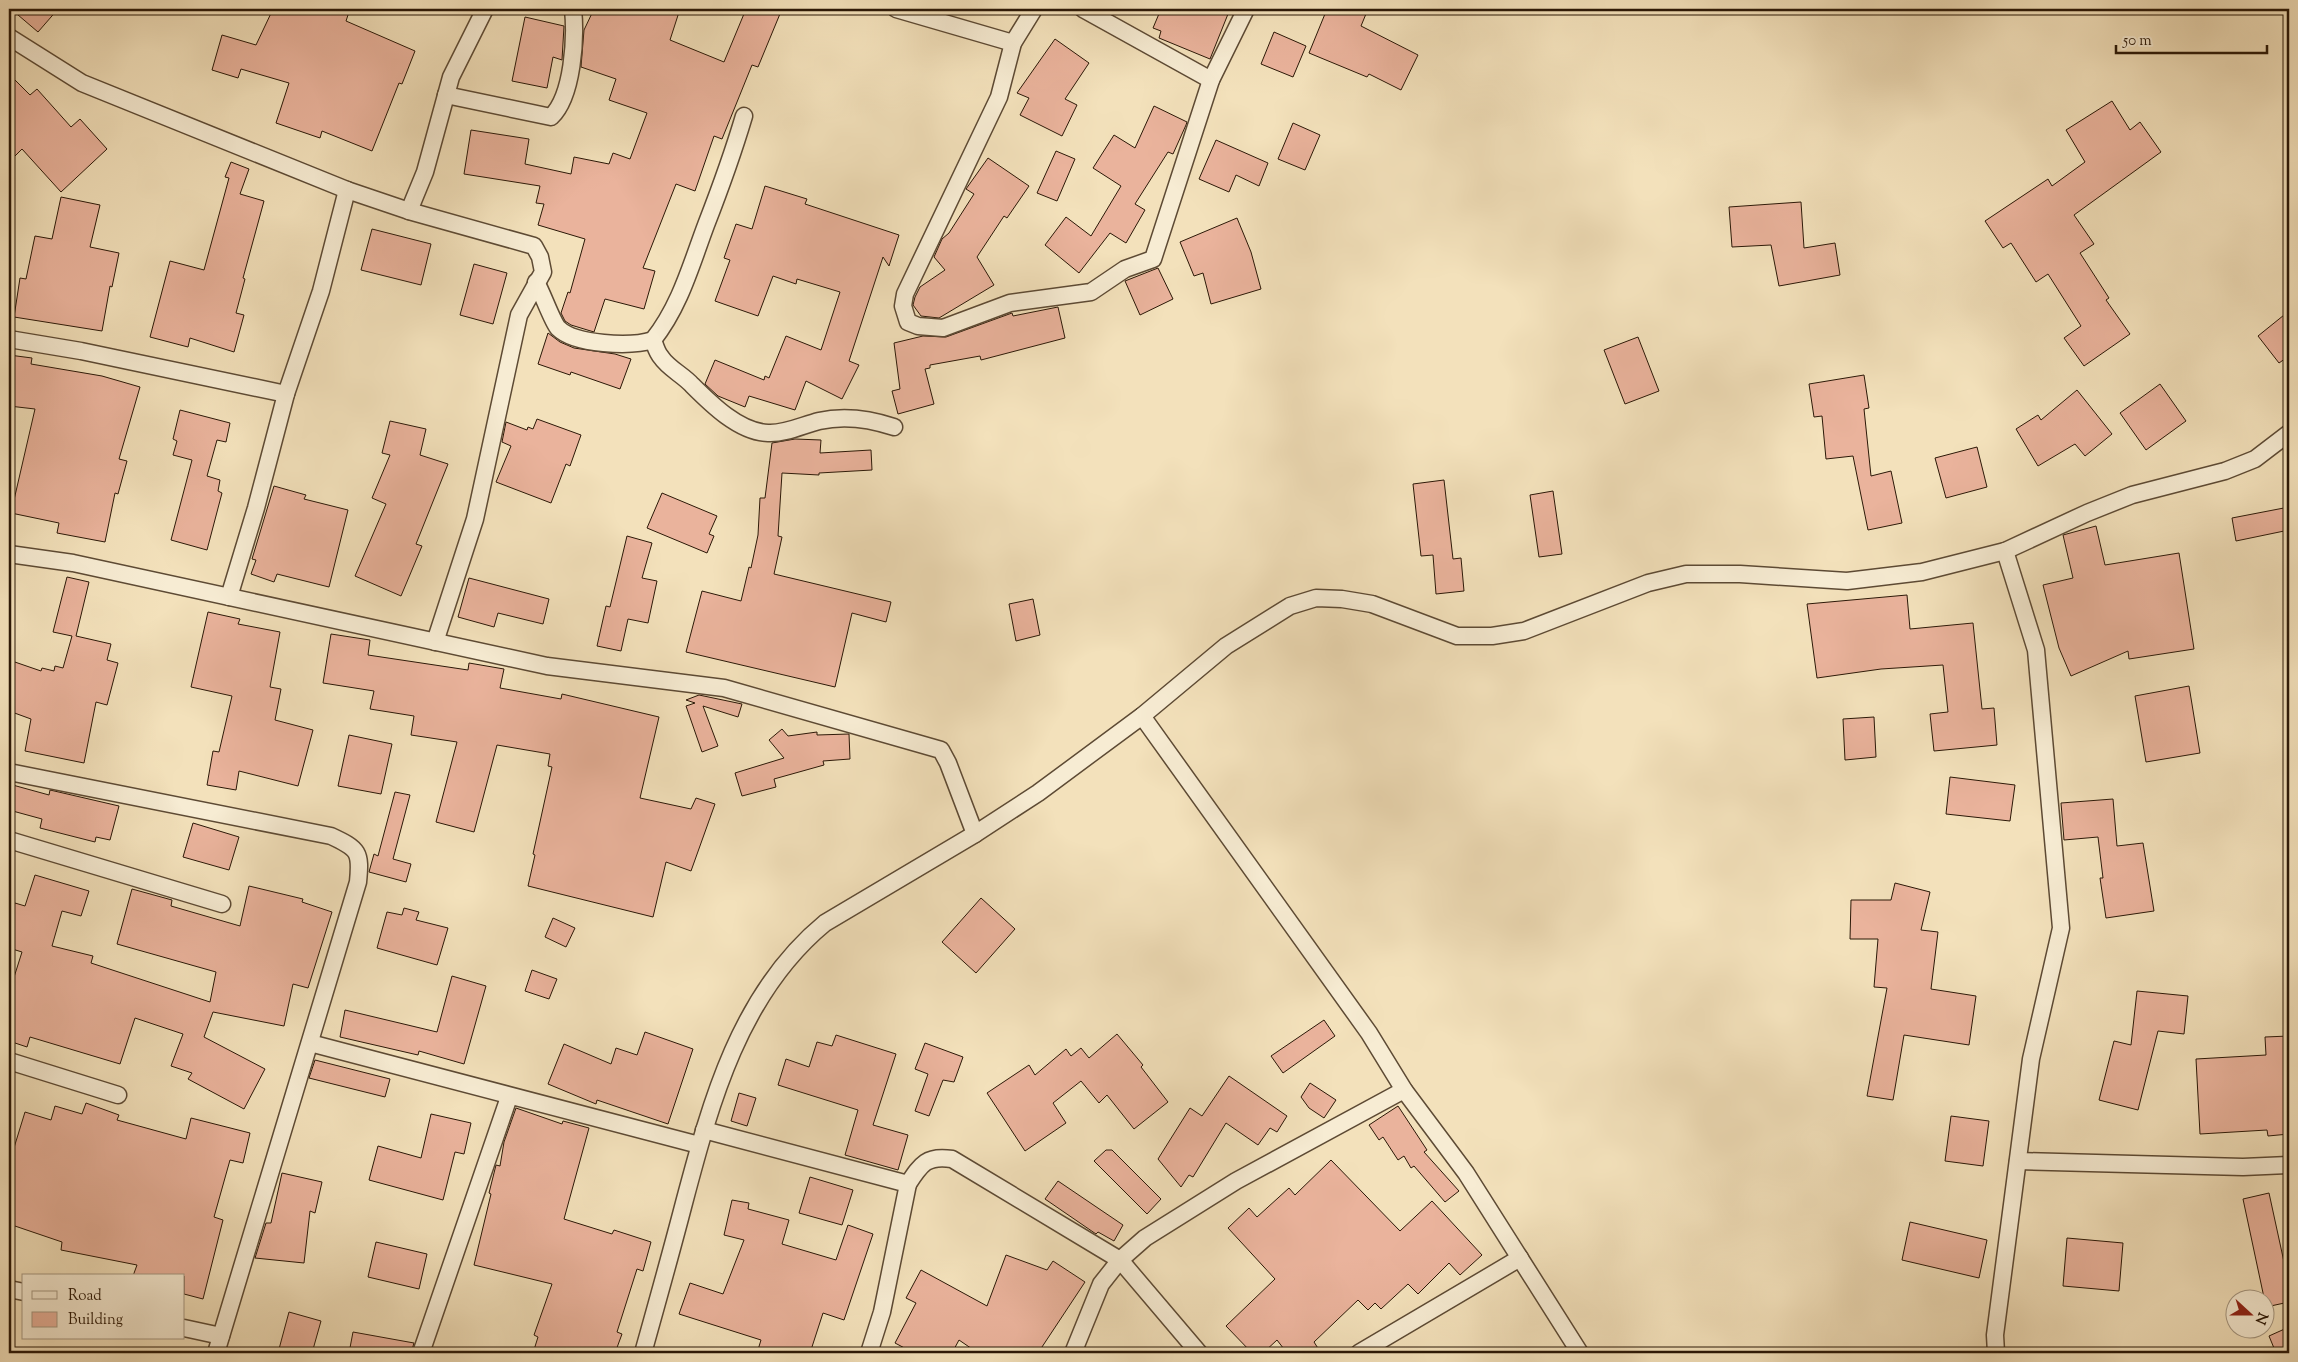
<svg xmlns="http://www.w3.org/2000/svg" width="2298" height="1362" viewBox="0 0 2298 1362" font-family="'Sorts Mill Goudy',serif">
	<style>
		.building { fill: #eab39c; stroke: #2b1807 }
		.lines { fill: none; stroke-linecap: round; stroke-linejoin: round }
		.street-casing { stroke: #5d4a34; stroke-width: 19 }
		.street { stroke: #f7ecd3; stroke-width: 16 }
	</style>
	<rect width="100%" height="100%" fill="#f3e1bb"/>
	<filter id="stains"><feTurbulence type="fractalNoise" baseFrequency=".004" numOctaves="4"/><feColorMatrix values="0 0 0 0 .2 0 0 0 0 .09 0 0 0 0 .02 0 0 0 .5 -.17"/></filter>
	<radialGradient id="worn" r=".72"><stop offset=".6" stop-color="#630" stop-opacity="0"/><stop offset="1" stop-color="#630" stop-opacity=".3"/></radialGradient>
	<g class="building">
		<polygon points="11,9 58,9 38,32"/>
		<polygon points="273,9 350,9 346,21 415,51 402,84 399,83 372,151 322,131 320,138 276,123 289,83 241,69 238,78 212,70 222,35 256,45"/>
		<polygon points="594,9 680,9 670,40 724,62 746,9 782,9 758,67 752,65 722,139 714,136 695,191 676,184 643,268 655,271 644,309 605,299 594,332 571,325 565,321 561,313 568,292 570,293 585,239 538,225 544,204 536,203 540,186 464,174 471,130 529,139 525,164 571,174 574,157 609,164 613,153 630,159 647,113 609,100 616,79 581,67 584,30"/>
		<polygon points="1161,9 1230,9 1210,59 1159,38 1161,31 1153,28"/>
		<polygon points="1327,9 1368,9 1361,26 1418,55 1401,90 1369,74 1367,77 1309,53"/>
		<polygon points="525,17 564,26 562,60 553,57 547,88 512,81"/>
		<polygon points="1274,32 1306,46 1293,77 1261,64"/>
		<polygon points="1055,39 1089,63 1065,99 1077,105 1062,136 1020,115 1029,98 1017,93"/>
		<polygon points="9,74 30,95 37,89 71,127 80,119 107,149 61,192 22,149 9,162"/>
		<polygon points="2112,101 2130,130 2140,122 2161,152 2074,215 2094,244 2080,253 2109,298 2106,300 2130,334 2084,366 2064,338 2081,326 2048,274 2036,282 2011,243 2003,248 1985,221 2048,179 2052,186 2085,162 2066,130"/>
		<polygon points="1154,106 1187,122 1186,125 1173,154 1168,152 1135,204 1145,210 1126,243 1110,233 1079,273 1045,245 1066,217 1091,236 1121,186 1093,168 1114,135 1135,148"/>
		<polygon points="1293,123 1320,135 1305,170 1278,159"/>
		<polygon points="1216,140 1268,163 1259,186 1236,175 1229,192 1199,179"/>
		<polygon points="1056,151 1075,159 1057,201 1037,193"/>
		<polygon points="988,158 1029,186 1007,218 1004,216 977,257 994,285 939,318 921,316 913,305 915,297 920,287 945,270 934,257 942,239 949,233 974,194 966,189"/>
		<polygon points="231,162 249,169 240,194 264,201 243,278 245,279 236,313 244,315 234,352 190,338 188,347 150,337 170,261 204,270 229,178 225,177"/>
		<polygon points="765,186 807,199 805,204 899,235 889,266 883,257 849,361 859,365 842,399 806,381 795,410 749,396 745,407 718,396 705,384 715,360 764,380 765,376 769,378 786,336 821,350 840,292 797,279 796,284 773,276 758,316 715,301 730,260 724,258 736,224 752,229"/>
		<polygon points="61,197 100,205 90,247 119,253 112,287 110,286 102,331 14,317 20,278 26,279 35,236 52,239"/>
		<polygon points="1801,202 1804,248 1835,243 1840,275 1779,286 1771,245 1732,247 1729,207"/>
		<polygon points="1237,218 1251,252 1261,289 1211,304 1203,273 1194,276 1180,242"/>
		<polygon points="372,229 431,244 421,285 361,270"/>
		<polygon points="474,264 507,273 493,324 460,315"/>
		<polygon points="1158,268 1173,299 1140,315 1125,281"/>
		<polygon points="1058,307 1065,338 981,360 980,356 930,365 930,368 925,369 934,404 898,414 892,391 900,389 894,343 923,336 946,337 1012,313 1013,316"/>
		<polygon points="2289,311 2289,356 2279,363 2258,336"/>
		<polygon points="548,333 560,342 574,348 615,354 631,359 620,389 571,372 570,375 538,364"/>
		<polygon points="1638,337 1659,391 1625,404 1604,350"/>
		<polygon points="9,355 32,358 31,364 102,376 140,387 119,459 127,461 118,494 115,493 105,542 57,533 59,523 11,513 35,409 9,406"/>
		<polygon points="1864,375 1869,408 1864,409 1871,476 1891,471 1902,523 1868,530 1853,456 1826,459 1822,416 1814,417 1809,384"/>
		<polygon points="2160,384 2186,421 2146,450 2120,413"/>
		<polygon points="2077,390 2112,434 2085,456 2075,444 2038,466 2016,429 2038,415 2041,420"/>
		<polygon points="180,410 230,423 226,442 217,440 207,476 220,480 218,491 222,493 207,550 171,540 192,460 173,455 177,441 173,439"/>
		<polygon points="537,419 581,435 570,466 566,464 551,503 496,482 511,446 502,442 506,422 527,430 528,427 533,429"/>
		<polygon points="390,421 426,429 420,455 448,464 416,544 422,546 401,596 355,576 386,504 372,498 390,455 382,453"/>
		<polygon points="795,439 821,440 820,453 871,450 872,470 819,473 819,475 782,473 778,536 782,537 774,574 891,602 886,622 852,613 835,687 686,652 702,591 741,601 749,567 751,568 758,535 760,498 765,498 772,443"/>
		<polygon points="1977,447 1987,487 1946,498 1935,458"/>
		<polygon points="1444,480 1453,559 1461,558 1464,591 1436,594 1433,555 1421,556 1413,484"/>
		<polygon points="274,486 306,495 304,499 348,510 329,587 277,574 274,582 251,574 256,560 252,559"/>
		<polygon points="1553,491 1562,554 1539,557 1530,495"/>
		<polygon points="662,493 717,516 709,534 714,536 707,553 647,528"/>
		<polygon points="2289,507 2289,530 2236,541 2232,518"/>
		<polygon points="2096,526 2105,565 2179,553 2194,649 2129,659 2128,651 2071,676 2059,648 2043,585 2073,578 2063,535"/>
		<polygon points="627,536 652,543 642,578 657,581 648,623 628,619 621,651 597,646 606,606 610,607"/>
		<polygon points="67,577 89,582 76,636 111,644 107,660 118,663 107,705 96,702 84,763 25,751 31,719 9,711 9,660 41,671 42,668 54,671 55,666 63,668 72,636 53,632"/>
		<polygon points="469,578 549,599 543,624 498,613 494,627 458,617"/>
		<polygon points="1907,595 1910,629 1973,623 1982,709 1994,708 1997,745 1934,751 1930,714 1948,712 1943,665 1881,669 1817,678 1807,604"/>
		<polygon points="1033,599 1040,635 1016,641 1009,604"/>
		<polygon points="208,612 240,619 238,624 280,632 270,687 281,689 275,720 313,730 298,786 239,771 236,790 207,785 213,751 219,752 232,696 191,687"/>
		<polygon points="331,634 370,640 368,655 468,670 469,663 504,669 500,688 561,699 562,694 659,717 640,798 691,809 696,798 715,804 691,871 666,862 653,917 528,886 535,855 533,854 552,767 548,766 550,754 497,745 474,832 436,822 457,742 411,735 414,716 370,709 374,691 323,683"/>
		<polygon points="2189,686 2200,753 2146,762 2135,696"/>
		<polygon points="699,695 742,704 738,717 703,706 718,746 702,752 686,706 695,703 686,700"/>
		<polygon points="1874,717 1876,757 1845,760 1843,719"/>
		<polygon points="782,729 788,736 817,732 817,735 849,734 850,759 823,761 824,765 774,779 776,787 742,796 735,773 784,758 769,740"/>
		<polygon points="349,735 392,744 381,794 338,786"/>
		<polygon points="1950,777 2015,785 2010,821 1946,814"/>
		<polygon points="9,784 49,795 50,790 119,806 110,840 96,837 95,842 40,828 42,819 9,810"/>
		<polygon points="395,792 410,795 393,859 411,864 406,882 369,872 374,854 378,856"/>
		<polygon points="2113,799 2117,846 2143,843 2154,911 2106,918 2100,878 2103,878 2098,837 2064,840 2061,803"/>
		<polygon points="193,823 239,837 229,870 183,857"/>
		<polygon points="35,875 89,891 81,916 62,911 52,946 93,956 91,963 210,1002 216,972 117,944 132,889 172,900 171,906 240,926 249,886 303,899 302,902 332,912 308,988 293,984 284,1026 213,1012 204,1037 265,1069 244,1109 188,1079 192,1073 171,1066 183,1034 135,1018 120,1064 30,1037 27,1047 9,1041 9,993 22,952 9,948 9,924 15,903 25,906"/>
		<polygon points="1895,883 1930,892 1921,930 1938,932 1931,989 1976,996 1969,1045 1904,1035 1893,1100 1867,1096 1887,988 1874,987 1878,939 1850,939 1851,900 1891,900"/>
		<polygon points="981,898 1015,929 976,973 942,942"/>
		<polygon points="404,908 419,912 416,920 448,928 437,965 377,948 387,912 402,915"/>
		<polygon points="553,918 575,928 566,947 545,937"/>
		<polygon points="532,970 557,979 549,999 525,991"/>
		<polygon points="452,976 486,986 464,1064 419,1051 418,1055 340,1037 345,1010 437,1032"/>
		<polygon points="2137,991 2188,996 2184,1034 2158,1031 2138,1110 2099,1100 2114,1041 2131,1045"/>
		<polygon points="1324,1020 1335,1036 1283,1073 1271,1056"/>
		<polygon points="645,1032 693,1049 668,1124 597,1100 596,1104 548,1084 564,1044 611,1064 616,1048 637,1055"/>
		<polygon points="1117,1034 1143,1065 1141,1067 1168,1102 1134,1129 1107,1095 1099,1103 1081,1081 1053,1103 1066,1123 1025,1151 987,1093 1029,1065 1035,1075 1066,1049 1071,1056 1081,1048 1089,1058"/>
		<polygon points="836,1035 896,1054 873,1125 908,1135 898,1170 845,1155 858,1110 778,1085 786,1059 809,1067 817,1042 832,1046"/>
		<polygon points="2289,1036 2289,1134 2268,1136 2267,1130 2200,1134 2196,1059 2266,1055 2265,1037"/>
		<polygon points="925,1043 963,1057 954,1082 943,1080 929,1116 915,1111 928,1074 915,1069"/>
		<polygon points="315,1060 390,1079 385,1097 309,1078"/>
		<polygon points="1229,1076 1287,1116 1277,1132 1270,1128 1258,1145 1226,1123 1193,1177 1189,1175 1181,1187 1158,1159 1190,1108 1202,1116"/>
		<polygon points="1310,1083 1336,1100 1324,1118 1309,1108 1301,1097"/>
		<polygon points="739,1093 756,1098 747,1126 731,1121"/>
		<polygon points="86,1103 119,1115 117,1120 186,1139 191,1118 250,1133 243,1163 230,1160 214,1217 223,1220 203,1299 184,1294 184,1276 133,1276 137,1265 61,1250 62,1242 9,1224 9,1164 25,1112 51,1120 55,1106 82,1114"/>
		<polygon points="1398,1106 1427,1150 1424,1152 1459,1191 1445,1202 1414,1166 1411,1168 1404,1156 1398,1160 1383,1137 1379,1140 1369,1125"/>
		<polygon points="516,1108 562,1124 563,1121 589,1128 564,1219 612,1234 614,1230 651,1242 643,1271 637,1269 617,1332 622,1334 615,1353 533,1353 538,1337 534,1335 552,1284 474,1265 491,1194 489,1193 496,1165 500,1166 504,1142"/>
		<polygon points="431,1114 471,1123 464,1154 455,1152 443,1200 369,1180 378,1146 421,1158"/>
		<polygon points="1951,1116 1989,1121 1983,1166 1945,1161"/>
		<polygon points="1106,1150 1112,1150 1161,1199 1147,1214 1094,1161"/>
		<polygon points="1331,1160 1400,1231 1432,1201 1482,1255 1460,1275 1449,1263 1418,1294 1408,1284 1381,1309 1375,1303 1368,1310 1358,1300 1314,1342 1321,1353 1287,1353 1277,1340 1263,1353 1252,1353 1226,1326 1275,1279 1228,1228 1249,1208 1257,1217 1289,1188 1295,1195"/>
		<polygon points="282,1173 322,1182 315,1213 310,1211 304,1263 255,1258 266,1223 271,1223"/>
		<polygon points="810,1177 853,1190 842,1225 799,1213"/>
		<polygon points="1058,1181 1123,1225 1114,1241 1098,1232 1096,1234 1045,1199"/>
		<polygon points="2269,1193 2284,1262 2289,1261 2289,1302 2266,1307 2243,1199"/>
		<polygon points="732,1200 749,1203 748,1209 789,1220 782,1244 836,1260 848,1225 873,1234 844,1320 823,1313 810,1353 757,1353 761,1340 679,1314 690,1283 723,1294 744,1240 724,1235"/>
		<polygon points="1910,1222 1987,1240 1979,1278 1902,1260"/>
		<polygon points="2067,1238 2123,1243 2119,1291 2063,1286"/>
		<polygon points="376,1242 427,1254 419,1289 368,1277"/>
		<polygon points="1006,1255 1047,1270 1053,1261 1085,1282 1038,1353 978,1353 959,1340 952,1353 914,1353 895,1343 916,1303 906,1298 921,1270 987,1306"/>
		<polygon points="289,1312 321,1321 312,1353 295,1353 279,1349"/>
		<polygon points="2289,1327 2289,1353 2276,1353 2269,1336"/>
		<polygon points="353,1332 414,1343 411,1353 349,1353"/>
	</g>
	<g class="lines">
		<defs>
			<g id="street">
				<polyline points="896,9 1013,43"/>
				<polyline points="1034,9 1013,43 999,97 905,294 903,306 908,322 918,326 943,328 1010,303 1091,292 1125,269 1153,259 1211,80 1246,9"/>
				<polyline points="1083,9 1211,80"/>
				<polyline points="9,37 82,83 347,190 409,211 534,246 540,257 543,272 519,315 475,519 435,642"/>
				<path d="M 446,95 L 551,117 C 573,96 576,38 573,9"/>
				<polyline points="409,211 425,172 451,77 485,9"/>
				<path d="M 536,282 C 542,292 552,321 558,328 C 575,345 631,347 653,340 C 680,306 691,265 706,225 C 720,189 733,153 744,116"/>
				<polyline points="9,339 81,351 286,394"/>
				<path d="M 653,340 C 655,345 657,353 661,357 C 668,368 683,375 692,385 C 711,404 739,432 768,433 C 785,434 803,425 819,421 C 845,415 870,419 894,427"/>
				<polyline points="9,554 73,563 547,666 724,688 941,750 948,763 975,834"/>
				<polyline points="229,597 256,508 286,394 321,291 347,190"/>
				<polyline points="1142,716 1369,1033 1404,1090 1466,1173 1580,1353"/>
				<path d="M 9,772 L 331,836 C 359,849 361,852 358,882 L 216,1353"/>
				<polyline points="9,840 222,904"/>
				<polyline points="310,1043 699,1145"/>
				<polyline points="9,1061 118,1095"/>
				<polyline points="704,1130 908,1184 882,1312 869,1353"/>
				<polyline points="2018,1161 2243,1167 2289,1165"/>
				<path d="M 908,1184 C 921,1164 927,1155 952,1159 L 1120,1260 L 1199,1353"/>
				<polyline points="9,1289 24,1292"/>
				<polyline points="184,1328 221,1336"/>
				<polyline points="421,1353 509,1097"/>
				<path d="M 643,1353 C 657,1303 671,1253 684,1203 C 711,1101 740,993 825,923 L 975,834 L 1038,793 L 1142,716 L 1226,646 L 1290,606 L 1316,598 L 1342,599 L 1372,604 L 1457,636 L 1492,636 L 1524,631 L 1648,583 L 1686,574 L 1740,574 L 1847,581 L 1922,572 L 2005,551 L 2087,513 L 2132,495 L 2225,471 L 2255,459 L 2289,433"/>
				<polyline points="1073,1353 1101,1284 1120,1260 1145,1238 1236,1181 1404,1090"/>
				<polyline points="1359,1353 1520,1258"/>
				<polyline points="1996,1353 1995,1335 2031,1059 2061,928 2036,650 2005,551"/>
			</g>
		</defs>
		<use href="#street" class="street-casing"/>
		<use href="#street" class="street"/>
	</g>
	<rect width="2298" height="1362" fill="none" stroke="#f3e1bb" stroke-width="30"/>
	<rect x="10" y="10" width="2278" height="1342" fill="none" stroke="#2b1807" stroke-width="2.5"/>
	<rect x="15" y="15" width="2268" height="1332" fill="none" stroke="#2b1807"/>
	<rect x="22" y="1274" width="162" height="65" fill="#f7ecd3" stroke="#a59781"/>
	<rect x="32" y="1291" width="25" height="8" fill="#f7ecd3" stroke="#a59781"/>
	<text x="68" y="1300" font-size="15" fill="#2b1807">Road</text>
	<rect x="32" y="1312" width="25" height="15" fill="#eab39c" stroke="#a59781"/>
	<text x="68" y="1324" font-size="15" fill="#2b1807">Building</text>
	<g transform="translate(2250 1314) rotate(111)"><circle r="24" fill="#f7ecd3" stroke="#a59781"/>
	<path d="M0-4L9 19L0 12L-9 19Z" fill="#8f2418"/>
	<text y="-8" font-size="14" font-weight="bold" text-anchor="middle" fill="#2b1807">N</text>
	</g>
	<path d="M2116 45v8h151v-8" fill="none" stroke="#2b1807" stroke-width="2.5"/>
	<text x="2123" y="45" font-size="15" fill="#2b1807" stroke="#f7ecd3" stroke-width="4" paint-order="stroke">50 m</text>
	<rect width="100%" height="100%" filter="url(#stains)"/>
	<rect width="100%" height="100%" fill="url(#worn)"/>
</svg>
